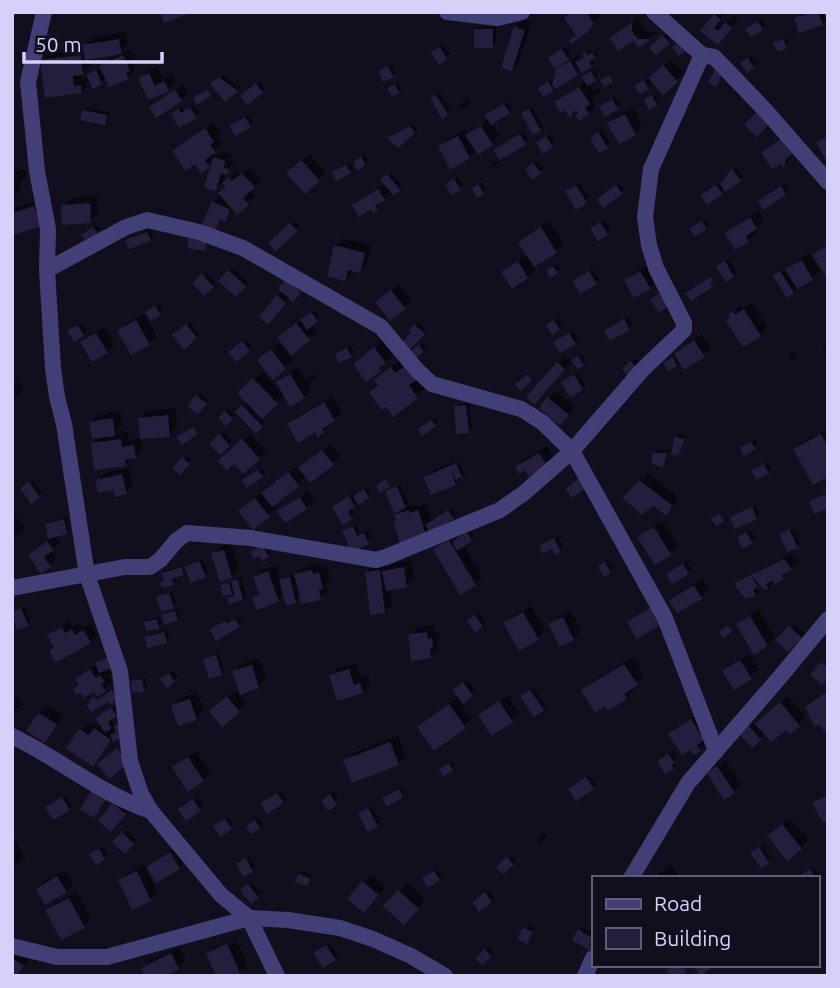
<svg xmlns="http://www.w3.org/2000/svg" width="840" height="988" viewBox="0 0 840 988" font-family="Ubuntu,sans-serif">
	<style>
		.shadow { fill: #0007; fill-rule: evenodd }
		.building { fill: #241d3c }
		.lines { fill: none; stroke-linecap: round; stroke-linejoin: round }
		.minor { stroke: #423f77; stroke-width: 16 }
	</style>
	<rect width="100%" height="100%" fill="#110f1e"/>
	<g class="shadow">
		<polygon points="573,12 607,12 600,15 587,30 578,34"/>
		<polygon points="718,12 726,12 720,19 726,24 734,16 738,19 725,35 703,31"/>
		<polygon points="810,12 822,12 825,20 822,24 796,19"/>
		<polygon points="639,17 639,23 646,32 656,32 651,38 638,46 634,38 612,38"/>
		<polygon points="523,19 532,22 519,62 511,69 515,27"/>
		<polygon points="761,19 765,25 762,28 751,26"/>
		<polygon points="479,26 496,27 496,43 492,46 475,30"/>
		<polygon points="126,32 128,44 120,52 89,57 90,66 81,73 82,79 88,78 89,84 81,92 42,61 49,53 85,49 84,46 92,38"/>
		<polygon points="667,33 671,38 656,53 652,48"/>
		<polygon points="786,37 789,43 786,47 775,44"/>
		<polygon points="443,45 450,54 440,62 436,50"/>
		<polygon points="566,47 571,55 566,60 554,55"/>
		<polygon points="131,49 137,62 133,66 135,70 128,77 107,78 94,86 88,75 102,67 109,59"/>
		<polygon points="590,50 592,53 596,51 598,54 592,59 594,62 591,65 582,69 552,90 543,85 552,80 554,84 558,70 567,62 578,55 580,59"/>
		<polygon points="752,56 757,63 747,71 746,60"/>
		<polygon points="671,59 684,73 676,81 654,82 641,92 640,83 648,78 649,79"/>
		<polygon points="391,64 396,73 393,76 385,68"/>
		<polygon points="157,67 163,79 172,75 175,81 168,89 149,98 140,79 147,71"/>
		<polygon points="595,69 598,76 589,83 594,91 598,88 600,92 592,100 595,106 588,113 582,106 571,116 566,107 556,103 586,81 587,73"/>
		<polygon points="223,75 240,87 225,100 212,84"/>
		<polygon points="260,81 265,88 262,91 246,93"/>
		<polygon points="398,83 402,89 399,92 389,88"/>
		<polygon points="183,84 188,92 181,100 151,108"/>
		<polygon points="440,93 450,110 447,114 435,95"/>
		<polygon points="656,93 660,100 650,107 649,97"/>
		<polygon points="615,97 620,104 617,108 604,104"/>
		<polygon points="468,99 470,103 462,110 459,105"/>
		<polygon points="508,102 512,109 491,123 500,136 492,144 477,150 469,157 440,147 448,139 466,129 469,135 489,119 491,112"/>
		<polygon points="194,105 199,113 195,116 173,114 182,107 184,111"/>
		<polygon points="532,107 543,126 540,130 523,113"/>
		<polygon points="633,107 642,126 635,133 609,124 617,116"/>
		<polygon points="87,108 110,112 108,119 105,123 84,111"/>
		<polygon points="248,115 253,122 250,125 234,123"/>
		<polygon points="213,122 221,133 217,137 222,144 213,152 216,157 222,151 232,154 230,160 235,162 225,172 223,182 215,189 214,160 209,166 195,162 174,151"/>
		<polygon points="413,124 417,129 398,146 393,135"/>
		<polygon points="602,130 610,143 607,147 595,135"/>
		<polygon points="524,132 528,140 497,159 499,162 490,168 489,166 500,158 499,147"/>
		<polygon points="791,132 793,152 791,159 784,166 781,161 763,153"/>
		<polygon points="550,134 555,143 552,146 541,140"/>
		<polygon points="309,154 326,172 319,180 296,165"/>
		<polygon points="364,154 368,160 364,164 355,163"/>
		<polygon points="537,161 543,169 534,177 528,170"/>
		<polygon points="350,163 353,169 349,172 334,173"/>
		<polygon points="736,166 743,177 740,180 721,193 706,192 720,183 722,185"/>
		<polygon points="251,167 261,179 250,190 255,196 237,213 234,209 214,229 213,202 228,187 224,183 237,171 240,175"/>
		<polygon points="25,169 27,175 19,183 21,191 12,199 12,172"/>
		<polygon points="391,172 402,186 394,193 392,191 376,208 354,205 385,183 383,180"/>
		<polygon points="458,177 463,185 459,189 451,181"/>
		<polygon points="482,182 486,189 478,195 477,185"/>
		<polygon points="580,183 589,198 577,207 571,188"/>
		<polygon points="620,183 625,190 604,206 603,196"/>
		<polygon points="785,184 789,191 763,207 760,201"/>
		<polygon points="97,196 98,213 90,221 63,206 71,198"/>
		<polygon points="42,199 47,217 15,233 12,212 17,207"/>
		<polygon points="758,211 764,220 754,229 756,233 748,240 736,247 727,233 735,226"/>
		<polygon points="706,219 709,224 706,228 696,225"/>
		<polygon points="604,220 611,230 599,239 596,226"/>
		<polygon points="295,221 300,226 276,249 270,243"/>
		<polygon points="549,221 564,244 533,266 535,270 527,277 503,272 528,254 521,242"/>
		<polygon points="97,225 100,229 86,239 87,232"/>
		<polygon points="151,229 153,236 150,240 127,240"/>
		<polygon points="343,239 371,245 367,263 360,271 353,271 345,279 335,246"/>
		<polygon points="810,253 820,271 793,292 778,273 784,269 785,271 795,262"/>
		<polygon points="728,259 737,272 733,276 718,266"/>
		<polygon points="557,264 560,269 557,272 551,267"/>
		<polygon points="648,265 657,280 650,288 626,280 633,273"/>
		<polygon points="232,268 248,282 236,294 221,281"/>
		<polygon points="593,269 599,279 581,291 578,278"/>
		<polygon points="206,272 215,283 205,293 195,283"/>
		<polygon points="291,277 303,288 293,300 290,297 271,319 278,297"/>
		<polygon points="399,284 412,300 390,319 385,295"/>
		<polygon points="752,303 767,327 760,335 730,314 741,305 743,309"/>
		<polygon points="159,304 163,311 160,314 151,309"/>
		<polygon points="315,310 320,317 311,325 317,331 289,355 293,360 273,377 267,352 282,341 287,331"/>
		<polygon points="144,314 156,336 149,344 120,331 127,323"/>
		<polygon points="628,317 632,325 629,328 610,328"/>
		<polygon points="558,318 562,325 552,333 551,322"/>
		<polygon points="190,322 199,334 184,347 177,332"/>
		<polygon points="418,322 426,330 409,347 414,332 411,330"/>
		<polygon points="81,323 86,332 83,335 73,328"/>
		<polygon points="104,327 114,344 107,352 82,343"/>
		<polygon points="573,331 578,339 575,342 559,339"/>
		<polygon points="702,334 711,348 703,355 680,360 676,364 668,360"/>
		<polygon points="246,339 252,346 248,349 230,352"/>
		<polygon points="382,341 393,354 380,369 367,380 363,357"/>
		<polygon points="423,343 426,348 423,351 414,349"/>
		<polygon points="828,345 828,358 823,350"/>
		<polygon points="351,346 354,352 351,356 337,355"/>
		<polygon points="795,351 798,356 791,361 788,357"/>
		<polygon points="582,354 586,361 583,364 577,357"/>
		<polygon points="565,356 571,361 542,395 558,363"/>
		<polygon points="635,359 641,364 624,369"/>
		<polygon points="399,361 425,389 393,414 387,405 371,393 379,384 376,380"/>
		<polygon points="298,367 306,381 316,374 318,376 308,384 311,389 304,397 285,394 261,418 265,423 256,432 238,412 226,424 220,418 229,409 235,415 248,402 239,393 262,372 283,393 278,382"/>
		<polygon points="578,372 585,385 582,388 566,379"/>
		<polygon points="20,382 23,391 12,399 12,385"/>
		<polygon points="556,391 575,407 567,416 541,408"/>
		<polygon points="200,393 209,400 198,413 190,406"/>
		<polygon points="332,396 342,412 323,431 318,434 317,429 289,425 297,417"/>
		<polygon points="469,403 472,428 468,431 455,407 459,404"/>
		<polygon points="175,408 177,427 169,435 140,418 147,411"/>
		<polygon points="120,411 122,426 114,434 128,432 129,440 141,439 143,449 125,464 93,444 100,436 91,422 99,415"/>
		<polygon points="435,418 438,422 435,425 423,426"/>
		<polygon points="828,429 828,475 795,450 803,442"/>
		<polygon points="224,432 232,441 220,453 211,444"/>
		<polygon points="251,433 266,451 259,458 234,462 228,454"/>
		<polygon points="680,434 687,436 677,454 677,437"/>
		<polygon points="755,440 758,444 754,448 746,445"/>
		<polygon points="330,444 340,456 332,464 307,476 273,504 276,508 253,527 248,503 297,466 299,469"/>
		<polygon points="547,446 554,458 547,466 518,467 525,459"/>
		<polygon points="658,450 669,450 662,466 655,454"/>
		<polygon points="187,455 192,460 180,472 175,468"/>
		<polygon points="457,461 465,473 456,484 426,478 434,470"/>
		<polygon points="768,462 771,469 768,472 757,468"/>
		<polygon points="129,468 133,485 126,493 97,481 105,473"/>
		<polygon points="262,468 265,473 262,476 248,477"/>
		<polygon points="648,473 678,497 674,506 667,513 653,502 626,498"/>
		<polygon points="33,480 42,493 32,502 26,485"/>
		<polygon points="401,484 408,503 405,506 387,492"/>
		<polygon points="367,487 371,493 351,507 355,514 343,522 337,504 353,494 354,496"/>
		<polygon points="308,491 314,500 306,508 279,512"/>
		<polygon points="828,492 828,506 815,511 811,501"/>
		<polygon points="417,504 418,507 426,504 432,521 452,508 457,514 445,523 447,525 430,528 425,533 398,519 396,515 404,508"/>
		<polygon points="756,505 760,514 736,526 732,517"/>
		<polygon points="12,511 26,528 12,540"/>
		<polygon points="67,517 69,529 66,533 56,535 60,542 52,550 57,558 49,566 30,555 50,539 47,524 50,521"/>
		<polygon points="662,521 678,546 655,563 640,537"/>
		<polygon points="356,524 360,534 368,531 371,539 352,549 344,531"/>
		<polygon points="794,529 800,543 797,547 783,534"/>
		<polygon points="470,530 475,537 464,545 482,577 475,584 435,549 457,533 459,537"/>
		<polygon points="750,530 755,538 752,541 742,535"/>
		<polygon points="558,536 563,547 560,551 541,546"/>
		<polygon points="231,543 239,569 231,576 213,554 221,546"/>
		<polygon points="266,543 271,552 268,556 253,552"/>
		<polygon points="792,553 798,561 783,578 774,581 768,588 760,583 756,587 759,592 756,595 746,597 740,582"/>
		<polygon points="202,559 208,572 205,575 187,570 175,576 176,580 173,584 162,583 165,579 164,574 167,570 185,565 186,568"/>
		<polygon points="608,560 613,568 610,571 600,566"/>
		<polygon points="411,561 414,578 406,586 390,588 392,604 385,612 367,572 374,565 387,563 388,568 392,564"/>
		<polygon points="687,561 691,569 688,572 668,574"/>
		<polygon points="319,563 320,567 327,566 330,579 326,583 328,591 320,598 301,596 295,602 284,594 278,600 254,597 260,591 255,577 262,570 276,565 281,580 293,575 293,577 304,567"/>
		<polygon points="241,577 246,596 242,599 230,599 236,595 235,589 231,593 222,585 238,582 236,579"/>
		<polygon points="702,579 709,590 701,597 677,611 671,600 679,592"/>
		<polygon points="172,591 176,603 173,607 158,597"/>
		<polygon points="25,606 31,621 18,628 12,613"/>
		<polygon points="531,606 545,631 537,638 505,623 513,616"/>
		<polygon points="179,609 181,616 177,619 164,616"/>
		<polygon points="758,609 775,638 767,645 738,624"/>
		<polygon points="571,611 581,631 573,639 551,624 558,617"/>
		<polygon points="479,613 486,622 476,630 472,618"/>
		<polygon points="160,617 161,624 158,627 146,623 149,619"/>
		<polygon points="239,617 242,623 239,626 212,629 229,619 230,621"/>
		<polygon points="70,620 73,627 80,623 83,628 91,624 97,634 90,642 51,651 55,646 49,635"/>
		<polygon points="794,624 804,633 788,650 778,640"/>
		<polygon points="434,625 435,632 439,632 440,639 437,642 438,649 430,657 410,635 417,627"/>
		<polygon points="167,630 169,638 166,642 146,638 150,634"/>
		<polygon points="219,653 224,670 221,673 205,660"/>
		<polygon points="748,654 759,670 735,688 724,672"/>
		<polygon points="113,655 108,668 111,673 108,676 112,682 105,689 97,694 94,690 80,684 77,679 84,672"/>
		<polygon points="633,657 644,676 632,687 634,690 626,698 584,691 591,683"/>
		<polygon points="259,659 266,679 258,687 234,672 241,664"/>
		<polygon points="356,663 361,678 368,677 370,684 362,692 331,675 339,668"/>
		<polygon points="173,671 177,677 167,686 166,676"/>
		<polygon points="145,677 147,687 143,690 132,682 136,679"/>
		<polygon points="467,680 475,691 461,703 472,719 434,748 419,727 459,696 458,687"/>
		<polygon points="534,688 546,706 543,709 525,693"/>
		<polygon points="236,690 246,703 222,724 219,703"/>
		<polygon points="197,692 204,711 196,719 173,705 181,698"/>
		<polygon points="508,695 519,713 512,720 480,715"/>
		<polygon points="788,696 806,717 799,725 765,733 752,745 742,734 753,724 755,726"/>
		<polygon points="18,697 23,705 12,712 12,701"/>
		<polygon points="47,706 63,716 45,741 39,714"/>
		<polygon points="115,706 119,711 110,718 116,726 121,722 127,732 114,740 113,738 93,765 69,748 88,723 97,728 101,724 97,719"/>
		<polygon points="699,713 707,742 700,749 671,734"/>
		<polygon points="398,736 406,756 398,763 345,761 353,753"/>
		<polygon points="196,751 210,773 203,780 174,768"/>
		<polygon points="672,752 677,758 674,761 676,764 666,772 662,758"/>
		<polygon points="725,760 741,784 734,791 709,773"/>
		<polygon points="452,761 456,766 444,774 444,766"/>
		<polygon points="590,775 596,785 593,788 574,786"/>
		<polygon points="402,787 406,792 387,804 387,795"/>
		<polygon points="281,791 286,799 283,802 266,800"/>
		<polygon points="334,792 339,800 328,808 326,798"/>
		<polygon points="66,795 72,806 69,809 51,804"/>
		<polygon points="121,797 132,806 119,822 113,804"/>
		<polygon points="197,797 203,806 200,810 183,806"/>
		<polygon points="371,806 381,821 369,830 363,811"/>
		<polygon points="229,817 234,825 230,828 219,823"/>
		<polygon points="259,818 262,823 259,827 252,823"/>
		<polygon points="790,818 808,840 787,859 776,829"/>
		<polygon points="126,830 136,839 125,851 115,842"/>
		<polygon points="545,832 548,837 540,844 537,839"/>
		<polygon points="14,838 25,857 12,868 12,839"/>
		<polygon points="763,845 771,858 761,866 756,850"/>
		<polygon points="178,846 186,860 179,868 148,872 157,892 150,899 120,881 128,873 145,865 146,869 156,860"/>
		<polygon points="103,847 108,855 96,863 91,854"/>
		<polygon points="511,855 516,860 503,872 498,867"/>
		<polygon points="250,856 255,867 252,871 238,863"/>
		<polygon points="670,864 681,878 654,878"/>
		<polygon points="814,867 821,877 818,880 817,878 803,878 805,873"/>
		<polygon points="438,869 442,876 439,879 428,875"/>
		<polygon points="65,870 73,883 66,891 38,889 45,881"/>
		<polygon points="303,871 313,875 307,884 299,875"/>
		<polygon points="370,875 385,887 372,903 363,882"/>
		<polygon points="252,882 261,894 257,897 246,887"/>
		<polygon points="407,883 425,900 404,923 386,906"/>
		<polygon points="489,890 494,898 491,901 477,899"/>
		<polygon points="77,892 91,919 84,927 47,911 55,903"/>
		<polygon points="528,925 535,928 530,938 525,928"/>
		<polygon points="583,927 593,934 593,946 590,949 579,931"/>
		<path d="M 235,938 L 247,964 L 239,972 L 208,953 L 216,946 ZM 235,939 L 236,942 L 215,951 L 215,947 Z"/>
		<polygon points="330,943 338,956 335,959 319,950"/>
		<polygon points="179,947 185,960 178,968 143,968 150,960"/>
		<polygon points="489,947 493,952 482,962 478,958"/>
		<polygon points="18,950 30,958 18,976 12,976 12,956"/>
	</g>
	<g class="building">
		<polygon points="160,12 191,12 191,13 164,23"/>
		<polygon points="573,12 590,12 588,14 594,24 589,31 571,44 569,40 576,35 564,18"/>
		<polygon points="814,12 818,12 823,25 799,33 794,18"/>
		<polygon points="714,14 721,20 714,28 718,31 725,22 732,28 718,45 700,31"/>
		<polygon points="758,21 763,30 751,37 745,29"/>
		<polygon points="632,22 632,31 638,39 652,39 638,48 633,41 618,51 610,38"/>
		<polygon points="514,26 525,30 512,71 501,68"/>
		<rect x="474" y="29" width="19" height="19"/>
		<polygon points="662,35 670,43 656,55 649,48"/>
		<polygon points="119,39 122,54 85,60 82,45"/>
		<polygon points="783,39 787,48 778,52 773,43"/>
		<polygon points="682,40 689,49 679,56 672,47"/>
		<polygon points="440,47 447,59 439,65 431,53"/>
		<polygon points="562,49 569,60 555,69 548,58"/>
		<polygon points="586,52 588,55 592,53 596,58 589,62 592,67 582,73 575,62 584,57 582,54"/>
		<polygon points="81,55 83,75 73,76 74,86 81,85 82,93 45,98 40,60"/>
		<polygon points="123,55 130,71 126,73 129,79 109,87 99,66"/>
		<polygon points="748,58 754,68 747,73 740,63"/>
		<polygon points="570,61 578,75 555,89 552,85 556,69"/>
		<polygon points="663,65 678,82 663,95 648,78"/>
		<polygon points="387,66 394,77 383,82 379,71"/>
		<polygon points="715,69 723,73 716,87 708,83"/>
		<polygon points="96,70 102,84 93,89 86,75"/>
		<polygon points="591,71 596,81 587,86 582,76"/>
		<polygon points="149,73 155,86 164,81 169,91 148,100 138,78"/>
		<polygon points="610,75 613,82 604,87 600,80"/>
		<polygon points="219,77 238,91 225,102 210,84"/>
		<polygon points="644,80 649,89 640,94 634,86"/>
		<polygon points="548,82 554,91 543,97 538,88"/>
		<polygon points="256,83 263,93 247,105 240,96"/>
		<polygon points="395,85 400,93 392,96 387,88"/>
		<polygon points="579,87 590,104 585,108 589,114 579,121 576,116 578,112 574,111 570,118 565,110 560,113 554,102"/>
		<polygon points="207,89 211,96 197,105 193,98"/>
		<polygon points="175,90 182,101 156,118 149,107"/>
		<polygon points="436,95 448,115 442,119 430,98"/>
		<polygon points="652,95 657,105 649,110 644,100"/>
		<polygon points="612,99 618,109 605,117 599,107"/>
		<polygon points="504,104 510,113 491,125 485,115"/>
		<polygon points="190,107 197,118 179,128 171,114 178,109 181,113"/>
		<polygon points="529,109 541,131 533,135 521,113"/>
		<polygon points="82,110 107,115 105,125 80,120"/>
		<polygon points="758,110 771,122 757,137 744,125"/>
		<polygon points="625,114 636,135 619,144 607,123"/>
		<polygon points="245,117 251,127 235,136 229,126"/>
		<polygon points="410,126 415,133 398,148 387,138"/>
		<polygon points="481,126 493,145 478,155 465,135"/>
		<polygon points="205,128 214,142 210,145 216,152 205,160 210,167 201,173 195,164 186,171 172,151"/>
		<polygon points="598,132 608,148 599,153 590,138"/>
		<polygon points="520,134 526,145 499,160 493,150"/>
		<polygon points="458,136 470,158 450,170 438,146"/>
		<polygon points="546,136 553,147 543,154 536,143"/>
		<polygon points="828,136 828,163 816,143"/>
		<polygon points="782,138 793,154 786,159 784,169 781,164 772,169 761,153"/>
		<polygon points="361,156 365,165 357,171 353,162"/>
		<polygon points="213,157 225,161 224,168 229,169 228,174 221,174 216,191 204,188"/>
		<polygon points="301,160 320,181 305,194 286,173"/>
		<polygon points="533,163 541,173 533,180 525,170"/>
		<polygon points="346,165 351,173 336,181 332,172"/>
		<polygon points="732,168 741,181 725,192 720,184"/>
		<polygon points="242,173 255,187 243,198 249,205 237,215 218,193 226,187 222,183 229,177 232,181"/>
		<polygon points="387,174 400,190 394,196 380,180"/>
		<polygon points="454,179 461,190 451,195 445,184"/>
		<polygon points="478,184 484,194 477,198 472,188"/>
		<polygon points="576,185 587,203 576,210 565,191"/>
		<polygon points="616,185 622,194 603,208 597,199"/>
		<polygon points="716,185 723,194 707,205 701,195"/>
		<polygon points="781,186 786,195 763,210 758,201"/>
		<polygon points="378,189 385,200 375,206 378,210 373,213 371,209 359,217 352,205"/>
		<polygon points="212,201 230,210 225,222 220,220 215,231 202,225"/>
		<polygon points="90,203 91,223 62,225 61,205"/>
		<polygon points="34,206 41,226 14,235 12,213"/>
		<polygon points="750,217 757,229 746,236 749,242 735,250 725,233"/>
		<polygon points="702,221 707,229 694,237 690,228"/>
		<polygon points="600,222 608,235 598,241 590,229"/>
		<polygon points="290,223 298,231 276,251 268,243"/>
		<polygon points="93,227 98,234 86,242 81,235"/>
		<polygon points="541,227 557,253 534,267 518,242"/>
		<polygon points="147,232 151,241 129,249 125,240"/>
		<polygon points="189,237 207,240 205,251 187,248"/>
		<polygon points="334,245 365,253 360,273 348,270 345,281 327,276"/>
		<polygon points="828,245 828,279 812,255"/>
		<polygon points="802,260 813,280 797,289 785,269"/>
		<polygon points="518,261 528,278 512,289 501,272"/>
		<polygon points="725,261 734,277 726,282 716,266"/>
		<polygon points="553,266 558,273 550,278 546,270"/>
		<polygon points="228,270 246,286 236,297 218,281"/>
		<polygon points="589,271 597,284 580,294 573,281"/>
		<polygon points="640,271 651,289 634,298 624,280"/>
		<polygon points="780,271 794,293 787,298 773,276"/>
		<polygon points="202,274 214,287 204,296 192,283"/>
		<polygon points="711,277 713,280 710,283 713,287 691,301 685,293"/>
		<polygon points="286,279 301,292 293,302 278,289"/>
		<polygon points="391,290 406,309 390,321 375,302"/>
		<polygon points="660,293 669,306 659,313 650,300"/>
		<polygon points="277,295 286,303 268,325 259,317"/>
		<polygon points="155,306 161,315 151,321 145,312"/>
		<polygon points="744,309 761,336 743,347 726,321 730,318 728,314 733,311 735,315"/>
		<polygon points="311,312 318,322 307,330 300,320"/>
		<polygon points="624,319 630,330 610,341 604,331"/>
		<polygon points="136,320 150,345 131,355 117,330"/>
		<polygon points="554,320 560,330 552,335 546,325"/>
		<polygon points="296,323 310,340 291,356 277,338"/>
		<polygon points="186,324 197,338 184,350 172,335"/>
		<polygon points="414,324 425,334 409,350 402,342 411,332 409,330"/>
		<polygon points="78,325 84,336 74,342 67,331"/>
		<polygon points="96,333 108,353 92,362 80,342"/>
		<polygon points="569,333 576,344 560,353 553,342"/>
		<polygon points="694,340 705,357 684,370 674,354"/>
		<polygon points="242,341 250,351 236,362 228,352"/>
		<polygon points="419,345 424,352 413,359 408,352"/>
		<polygon points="374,347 386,363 379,368 381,371 366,382 353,364"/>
		<polygon points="347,348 352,357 339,363 335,354"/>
		<polygon points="271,349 286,369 273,380 257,360"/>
		<polygon points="578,356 584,366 577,369 571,360"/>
		<polygon points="673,357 677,366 668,371 663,363"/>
		<polygon points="630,361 639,369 631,378 622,369"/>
		<polygon points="557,362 565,369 534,405 526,397"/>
		<polygon points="406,365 417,380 409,385 418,398 393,417 386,407 382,410 369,392 378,386 374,380 391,367 395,373"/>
		<polygon points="290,374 305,398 290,407 276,382"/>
		<polygon points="574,374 583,390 570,397 561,382"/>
		<polygon points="527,375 532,381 520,391 515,384"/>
		<polygon points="253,378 278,404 262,419 237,393"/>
		<polygon points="196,395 207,404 198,415 187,406"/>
		<polygon points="547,397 569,415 560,426 539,408"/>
		<polygon points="324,402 335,421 322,429 324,433 317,437 316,432 298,443 287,424"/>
		<polygon points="242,405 263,427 256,434 235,412"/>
		<polygon points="466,405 469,433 456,434 454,406"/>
		<polygon points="225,411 233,419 226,426 218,418"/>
		<polygon points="168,415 170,437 140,439 138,418"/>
		<polygon points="113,418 115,436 92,439 89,422"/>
		<polygon points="431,420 436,426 422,436 418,429"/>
		<polygon points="193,427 198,434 182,445 177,437"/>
		<polygon points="219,434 230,446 220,455 209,444"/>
		<polygon points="821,434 828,447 828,477 813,485 793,449"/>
		<polygon points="675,437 685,439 678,456 671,454"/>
		<polygon points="121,439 122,447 134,445 136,458 125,460 126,466 94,470 91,443"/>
		<polygon points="242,439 260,459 243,474 234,464 227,471 218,461"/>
		<polygon points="751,442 756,449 744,456 740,448"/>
		<polygon points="322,450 334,465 310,483 298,468"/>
		<polygon points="539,453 548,467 529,478 525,470 519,474 515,467"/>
		<polygon points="653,453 667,453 663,468 651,463"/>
		<polygon points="182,457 190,464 180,475 173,468"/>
		<polygon points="456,463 462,477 456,480 451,470 456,485 431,495 424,477"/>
		<polygon points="764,464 769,473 756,480 751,471"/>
		<polygon points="258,470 263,477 247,488 242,480"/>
		<polygon points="288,472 299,486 272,507 261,493"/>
		<polygon points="122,474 127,494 115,497 113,490 98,493 95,480"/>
		<polygon points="579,478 587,487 572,498 565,489"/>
		<polygon points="385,479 390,486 380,493 376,486"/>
		<polygon points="639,480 672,505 667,516 653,505 642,515 623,498"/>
		<polygon points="29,482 40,498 31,504 20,488"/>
		<polygon points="397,486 406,508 394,513 385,491"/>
		<polygon points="364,489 369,498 358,505 353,496"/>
		<polygon points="826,494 828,508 814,514 809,501"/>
		<polygon points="349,496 355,507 348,511 352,519 343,525 332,507"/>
		<polygon points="300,497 307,509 285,523 277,511"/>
		<polygon points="255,498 270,517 253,530 238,511"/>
		<polygon points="752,507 757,519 735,529 730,517"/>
		<polygon points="409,510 410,513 418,510 426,534 400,543 393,521 396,520 394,515"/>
		<polygon points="448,510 454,519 430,532 425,525"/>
		<polygon points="719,513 724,521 716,526 711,519"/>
		<polygon points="64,519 67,534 48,539 45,524"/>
		<polygon points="353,526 357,536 364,533 369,544 351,552 342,531"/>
		<polygon points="654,527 671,555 655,565 637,537"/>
		<polygon points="789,529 798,548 787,552 779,534"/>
		<polygon points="467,532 472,541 457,551 452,541"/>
		<polygon points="746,532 753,543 743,549 737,538"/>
		<polygon points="554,538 561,552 555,555 552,549 543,554 539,546"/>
		<polygon points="449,540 476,585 460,595 433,549"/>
		<polygon points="47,541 54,550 44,557 51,567 41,574 28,555"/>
		<polygon points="262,545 269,557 262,561 260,556 254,559 251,552"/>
		<polygon points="224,550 232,578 220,582 211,553"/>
		<polygon points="784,559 792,570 782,575 784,579 775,584 772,581 766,584 769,590 763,589 751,575 758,587 753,590 756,596 745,599 734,584 751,575"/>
		<polygon points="199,561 206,577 191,583 184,567"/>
		<polygon points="605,562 611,573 604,577 598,566"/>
		<polygon points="683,563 689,574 672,584 666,574"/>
		<polygon points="182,567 184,575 172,579 174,585 162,588 160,583 164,581 162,573"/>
		<polygon points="404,567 407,587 386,591 382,571"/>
		<polygon points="312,570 313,574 319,572 323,589 319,590 321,600 301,604 294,574"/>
		<polygon points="380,570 385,613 370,615 365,572"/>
		<polygon points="268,571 279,602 256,610 252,597 259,594 253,577"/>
		<polygon points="290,577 296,603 286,606 279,580"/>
		<polygon points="238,580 243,600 229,604 228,598 235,596 231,581"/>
		<polygon points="229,583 232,594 223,596 220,585"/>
		<polygon points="694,585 702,599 677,613 669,600"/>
		<polygon points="169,593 174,608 161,612 156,597"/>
		<polygon points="651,607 661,624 637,639 627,622"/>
		<polygon points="21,608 29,626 17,630 12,612"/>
		<polygon points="175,611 178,620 165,625 161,615"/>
		<polygon points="523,612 539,640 519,651 503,623"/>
		<polygon points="475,615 483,627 475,633 467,621"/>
		<polygon points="750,616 768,646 754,655 736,624"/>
		<polygon points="563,617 574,640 560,647 548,624"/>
		<polygon points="157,619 159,629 146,631 144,622"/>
		<polygon points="235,619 240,627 216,641 210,629 225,621 227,623"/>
		<polygon points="728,626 732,632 723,638 719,632"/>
		<polygon points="789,626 802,638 788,652 775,640"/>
		<polygon points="62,627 65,633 72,629 75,635 83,630 91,643 55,663 49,651 54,648 47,635"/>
		<polygon points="164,632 167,643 147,648 145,637"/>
		<polygon points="427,632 428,639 432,638 433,648 430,648 431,658 411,661 408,634"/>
		<polygon points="216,655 222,675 209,679 203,659"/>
		<polygon points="110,657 114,667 99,673 95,663"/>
		<polygon points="740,660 752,679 734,690 722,671"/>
		<polygon points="821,662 828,668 828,678 822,685 810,675"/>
		<polygon points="624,664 638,685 624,694 627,699 608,711 605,706 595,713 581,690"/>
		<polygon points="252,665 259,688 240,695 232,671"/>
		<polygon points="90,669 96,678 100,675 105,682 101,684 106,691 97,697 94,692 84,698 80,693 77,695 73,689 79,685 75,679"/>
		<polygon points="349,669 354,685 360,683 363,693 337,701 329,675"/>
		<polygon points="169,673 175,682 167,688 160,679"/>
		<polygon points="142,679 144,692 132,693 131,681"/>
		<polygon points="463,682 473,696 463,704 453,690"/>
		<polygon points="112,690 118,700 110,705 108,702 91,712 87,705 90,703 88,701 94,697 97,700"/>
		<polygon points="530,690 544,710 534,717 520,696"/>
		<polygon points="825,693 828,698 828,729 824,731 819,724 815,727 805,707"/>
		<polygon points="227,696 240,712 222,727 209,711"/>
		<polygon points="190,699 197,720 178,726 171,705"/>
		<polygon points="499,701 513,722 491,736 478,715"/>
		<polygon points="780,702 800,726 790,734 786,730 771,742 755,724"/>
		<polygon points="449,704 466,728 434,751 417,727"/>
		<polygon points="111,708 117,716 108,722 112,728 105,733 95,718"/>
		<polygon points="38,713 57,724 45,743 26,731"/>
		<polygon points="691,719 704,740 697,745 701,751 694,755 690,750 682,755 668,734"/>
		<polygon points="118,724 125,737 113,742 110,735 116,732 113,726"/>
		<polygon points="749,726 761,740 752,748 739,734"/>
		<polygon points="94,728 111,740 93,767 66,748 79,729 89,735"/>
		<polygon points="390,742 399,765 352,783 343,760"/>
		<polygon points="117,748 129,763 109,779 97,764"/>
		<polygon points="668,754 675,763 671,765 674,769 665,775 657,761"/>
		<polygon points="188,757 204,781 188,792 172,767"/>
		<polygon points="449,763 453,771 443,777 439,769"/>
		<polygon points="717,766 735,793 724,800 707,773"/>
		<polygon points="586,777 594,789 576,801 568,789"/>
		<polygon points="399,789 403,797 387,807 382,798"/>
		<polygon points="92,790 106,799 94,818 80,809"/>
		<polygon points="277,793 284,803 267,814 261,803"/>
		<polygon points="330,794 337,805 328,811 321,801"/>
		<polygon points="828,795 828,820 823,823 812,803"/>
		<polygon points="62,797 70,810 53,820 45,807"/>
		<polygon points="193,799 201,811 186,821 178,809"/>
		<polygon points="112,803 126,814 111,832 98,821"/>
		<polygon points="368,808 378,826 368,832 358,814"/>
		<polygon points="225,819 232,829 220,837 213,826"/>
		<polygon points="255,820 260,828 251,834 246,826"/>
		<polygon points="782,824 802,849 787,861 767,836"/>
		<polygon points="122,832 134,844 125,854 112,842"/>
		<polygon points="759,847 769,863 761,868 750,853"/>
		<polygon points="99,849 105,860 96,865 89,854"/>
		<polygon points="170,852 180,869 156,883 146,867"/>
		<polygon points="507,857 514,865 503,874 496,867"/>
		<polygon points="246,858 253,872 243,877 236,863"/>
		<polygon points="810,869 816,878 801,878 800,876"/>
		<polygon points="137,871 151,901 132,910 118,880"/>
		<polygon points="434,871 440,880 428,888 422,878"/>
		<polygon points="298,874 310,878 308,886 295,882"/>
		<polygon points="57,876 67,892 45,905 36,889"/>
		<polygon points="362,881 379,895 364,913 347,899"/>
		<polygon points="248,884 259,898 251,904 240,890"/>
		<polygon points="398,890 419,909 404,925 383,906"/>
		<polygon points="485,892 492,902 479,912 472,902"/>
		<polygon points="69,898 85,928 61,940 45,910"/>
		<polygon points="523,927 533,932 527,944 517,939"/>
		<polygon points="578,929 593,939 591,951 572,940"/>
		<polygon points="227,944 240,973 234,976 216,976 206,953"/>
		<polygon points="326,945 336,960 323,968 313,953"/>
		<polygon points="485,949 491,957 482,965 475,958"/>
		<polygon points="171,953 179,969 166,976 145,976 141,968"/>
		<polygon points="12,958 24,966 17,976 12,976"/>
		<polygon points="675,965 682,965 686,972 680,976 670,976 666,970"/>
		<polygon points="693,965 716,965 700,976"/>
	</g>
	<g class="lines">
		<g class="minor">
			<polyline points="44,12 28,82 37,171 48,229 47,270 53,368 57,397 64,424 87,575 120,671 130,761 141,794 151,811 221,895 249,918 277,976"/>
			<polyline points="447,12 498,18 522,12"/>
			<polyline points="654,12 702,55"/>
			<polyline points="47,270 126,227 147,220 199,232 243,248 381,327 416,369 432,384 521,409 542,422 572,451 665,618 716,751"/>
			<polyline points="12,588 125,567 150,567 160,560 177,540 187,533 251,538 376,560 386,557 500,510 524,493 572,451 643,369 684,330 684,323 656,268 649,245 645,217 651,169 702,55 714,57 719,62 766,111 828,182"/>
			<path d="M 12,736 C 60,759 100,794 151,811"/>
			<polyline points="631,878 688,783 780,677 828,619"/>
			<polyline points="12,946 57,957 107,957 249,918 288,920 340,928 373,939 411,956 445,976"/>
			<polyline points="585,976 593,958"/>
		</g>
	</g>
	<rect width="840" height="988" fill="none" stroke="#d6d1f9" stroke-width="28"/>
	<rect x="592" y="876" width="228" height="91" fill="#110f1e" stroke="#605d76" stroke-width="2"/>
	<rect x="606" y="899" width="35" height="10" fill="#423f77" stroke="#605d76" stroke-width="2"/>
	<text x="654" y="911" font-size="21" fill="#d6d1f9">Road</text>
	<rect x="606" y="928" width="35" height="21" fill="#241d3c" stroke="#605d76" stroke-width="2"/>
	<text x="654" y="946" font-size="21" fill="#d6d1f9">Building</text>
	<path d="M24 52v10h138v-10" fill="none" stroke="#d6d1f9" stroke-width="3.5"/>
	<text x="35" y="52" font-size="21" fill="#d6d1f9" stroke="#110f1e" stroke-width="5" paint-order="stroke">50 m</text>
</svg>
